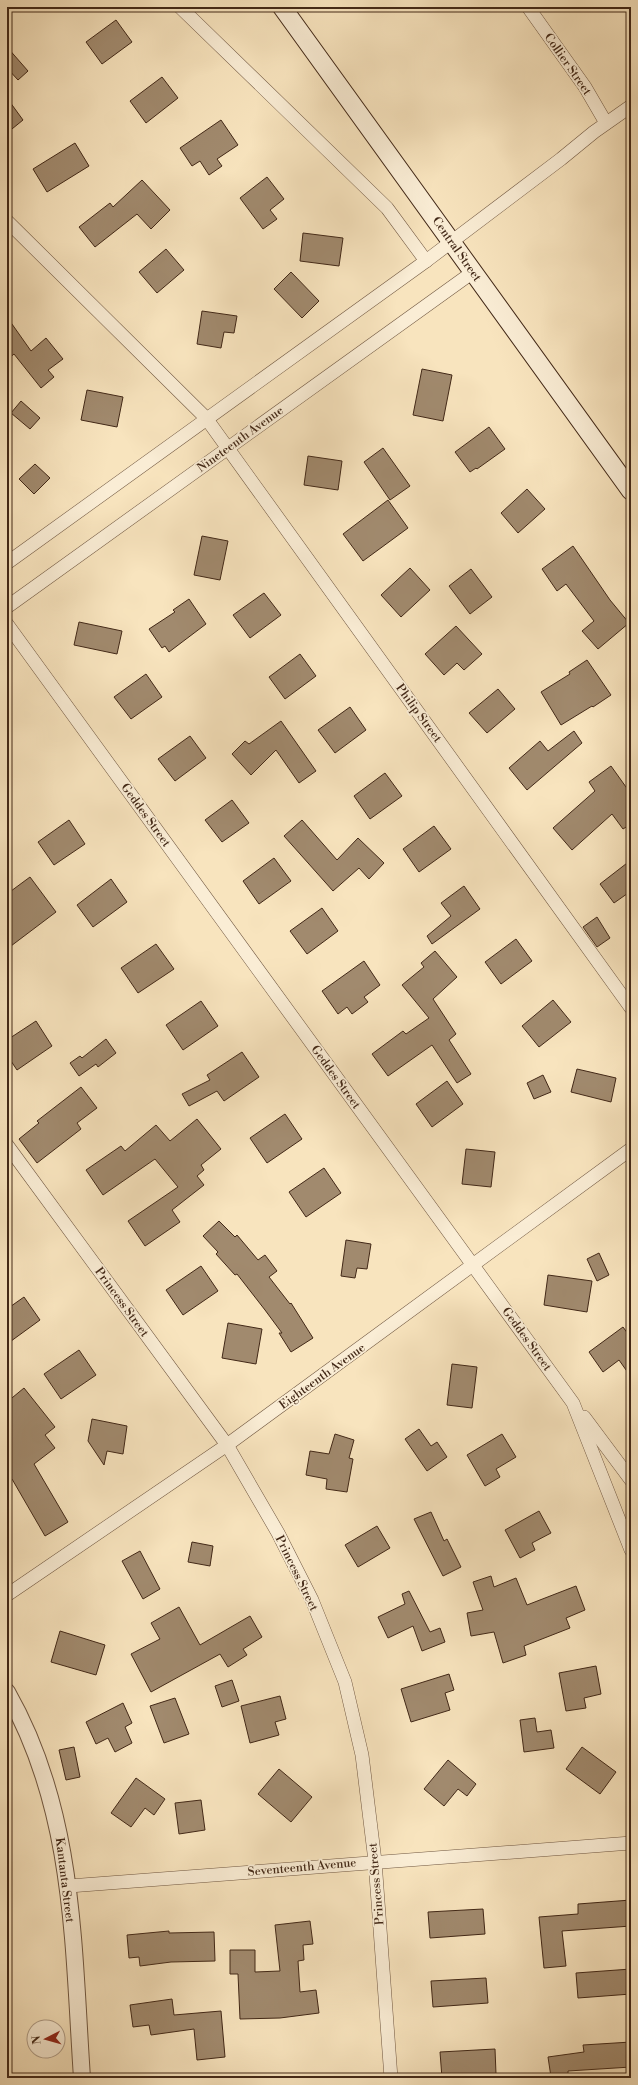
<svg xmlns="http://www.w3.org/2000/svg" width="638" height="2085" viewBox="0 0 638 2085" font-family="'Libre Bodoni',serif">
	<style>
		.building { fill: #a18a6e; stroke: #422817 }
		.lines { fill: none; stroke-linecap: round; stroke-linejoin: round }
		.minor-casing { stroke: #705741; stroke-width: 14 }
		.tertiary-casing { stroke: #705741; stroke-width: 18 }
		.secondary-casing { stroke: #422817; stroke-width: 20 }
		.minor { stroke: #faedd5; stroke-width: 13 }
		.tertiary { stroke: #faedd5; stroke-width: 16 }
		.secondary { stroke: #faedd5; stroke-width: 18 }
		.labels { text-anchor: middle; stroke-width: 3.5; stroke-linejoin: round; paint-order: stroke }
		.street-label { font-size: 12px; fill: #422817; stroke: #faedd5 }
	</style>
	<rect width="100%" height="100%" fill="#f8e4be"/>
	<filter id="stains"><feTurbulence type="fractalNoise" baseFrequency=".005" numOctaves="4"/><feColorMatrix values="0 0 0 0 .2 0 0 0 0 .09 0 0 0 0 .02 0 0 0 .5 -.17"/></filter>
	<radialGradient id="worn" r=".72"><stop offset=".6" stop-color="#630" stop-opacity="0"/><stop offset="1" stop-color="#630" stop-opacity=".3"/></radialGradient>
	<g class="building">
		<polygon points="116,20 132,42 102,64 86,42"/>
		<polygon points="7,47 28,71 18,80 7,68"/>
		<polygon points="162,77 178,98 146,123 130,101"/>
		<polygon points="7,98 23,120 7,133"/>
		<polygon points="221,120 238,145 217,159 222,166 209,175 200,161 192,166 180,148"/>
		<polygon points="75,143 89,166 47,192 33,169"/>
		<polygon points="267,177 284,199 270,210 277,219 263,229 240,198"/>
		<polygon points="142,180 170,210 151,229 137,214 95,247 79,227 110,203 113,207"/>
		<polygon points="303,233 343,238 339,266 300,261"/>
		<polygon points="166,249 184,270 157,293 139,272"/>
		<polygon points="291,272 319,301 302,318 274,289"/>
		<polygon points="202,311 237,316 234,333 224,332 221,348 197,344"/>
		<polygon points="7,317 31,351 46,338 63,359 48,370 54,377 41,388 14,354 7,360"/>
		<polygon points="422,369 452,375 443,421 413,415"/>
		<polygon points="87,390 123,397 117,427 81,420"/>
		<polygon points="21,401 40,418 30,429 11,413"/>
		<polygon points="489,427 505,449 477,469 476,468 470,472 455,452"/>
		<polygon points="383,448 410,486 390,500 364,462"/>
		<polygon points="308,456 342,461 338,490 304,485"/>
		<polygon points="35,464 50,478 34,494 19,479"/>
		<polygon points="527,489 545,509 518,533 501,513"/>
		<polygon points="388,500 408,528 363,561 343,534"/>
		<polygon points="202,536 228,541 220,580 194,575"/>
		<polygon points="573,546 610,600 629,623 598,649 582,631 594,621 566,584 557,591 542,569"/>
		<polygon points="410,568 430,590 401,617 381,595"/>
		<polygon points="471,569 492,597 470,614 449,586"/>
		<polygon points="264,593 281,615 250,638 233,615"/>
		<polygon points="189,599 206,624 169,652 165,646 162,648 149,629 175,612 173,610"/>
		<polygon points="79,622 122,631 117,654 74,645"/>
		<polygon points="456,626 482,654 464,670 457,663 444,675 425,654"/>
		<polygon points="300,654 316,676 285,699 269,677"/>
		<polygon points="587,660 611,695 593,707 592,706 561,725 541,692 570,674 569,672"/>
		<polygon points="146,674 162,697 131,719 114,697"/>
		<polygon points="498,689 515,709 487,733 469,713"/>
		<polygon points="350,707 366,730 335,753 318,730"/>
		<polygon points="281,721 316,771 299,783 276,750 251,775 232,754 245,741 249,744"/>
		<polygon points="574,731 582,743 527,790 509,768 540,741 548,751"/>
		<polygon points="190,736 206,758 175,781 158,759"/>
		<polygon points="611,766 631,794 631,824 623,829 612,814 572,850 553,828 595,791 589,782"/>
		<polygon points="385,773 402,796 370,819 354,796"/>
		<polygon points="232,800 249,823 222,842 205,820"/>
		<polygon points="69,820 85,844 54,865 38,842"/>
		<polygon points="302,820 337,860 358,838 384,863 369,879 359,868 333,891 284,836"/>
		<polygon points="434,826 451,849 419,872 403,849"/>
		<polygon points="274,858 291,881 259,904 243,881"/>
		<polygon points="631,860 631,891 614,903 600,884"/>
		<polygon points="30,877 56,912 7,949 7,894"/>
		<polygon points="111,879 127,902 93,927 77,905"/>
		<polygon points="464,886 480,909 432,944 427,936 451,916 441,903"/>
		<polygon points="322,908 338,931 307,954 290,931"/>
		<polygon points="597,917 610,938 597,947 583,927"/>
		<polygon points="516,939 532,961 501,984 485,962"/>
		<polygon points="156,944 174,969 138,993 121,968"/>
		<polygon points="435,951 457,977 433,999 456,1034 449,1040 471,1074 457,1083 432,1045 388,1076 372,1054 403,1031 406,1034 429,1018 402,985 424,967 421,963"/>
		<polygon points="364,961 380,985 364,997 368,1002 352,1014 347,1007 338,1014 322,991"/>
		<polygon points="553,1000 571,1022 539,1047 522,1026"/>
		<polygon points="201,1001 218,1026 183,1050 166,1025"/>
		<polygon points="36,1021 52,1046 17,1070 7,1055 7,1040"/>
		<polygon points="106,1039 116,1053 98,1067 96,1064 79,1076 70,1063 80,1056 82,1058"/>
		<polygon points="242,1052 259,1077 224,1101 217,1091 189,1106 182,1094 210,1080 207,1075"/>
		<polygon points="577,1069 616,1078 611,1102 571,1092"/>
		<polygon points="543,1075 551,1092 534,1099 527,1083"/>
		<polygon points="447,1081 463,1104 432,1127 416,1104"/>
		<polygon points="81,1087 97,1108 77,1123 81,1129 37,1163 19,1139 39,1123 37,1121"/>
		<polygon points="285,1114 302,1139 267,1163 250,1138"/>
		<polygon points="197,1119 221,1149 201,1165 204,1170 197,1176 204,1185 172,1210 180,1222 145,1246 128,1221 178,1187 155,1159 103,1195 86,1170 121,1146 125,1151 156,1125 170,1141"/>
		<polygon points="466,1149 495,1152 491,1187 462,1184"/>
		<polygon points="324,1168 341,1193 306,1217 289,1192"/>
		<polygon points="219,1221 235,1237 237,1235 258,1260 265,1255 277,1271 269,1277 290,1304 291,1303 313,1338 291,1352 279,1333 282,1333 265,1310 237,1274 235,1275 216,1254 218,1252 203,1236"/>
		<polygon points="346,1240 371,1244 367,1269 357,1268 355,1278 341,1276"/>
		<polygon points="599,1253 609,1275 597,1281 587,1259"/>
		<polygon points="201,1266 218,1291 183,1315 166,1290"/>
		<polygon points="548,1275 592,1281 587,1312 544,1305"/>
		<polygon points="24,1297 40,1320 7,1344 7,1309"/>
		<polygon points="228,1323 262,1329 256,1364 222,1358"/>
		<polygon points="623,1327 631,1338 631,1377 619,1360 603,1372 589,1352"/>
		<polygon points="79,1350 96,1375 61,1399 44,1374"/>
		<polygon points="452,1364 477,1367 472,1408 447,1405"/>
		<polygon points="24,1388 55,1427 45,1435 55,1448 34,1464 68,1522 45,1536 12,1479 7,1483 7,1402"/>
		<polygon points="92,1419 127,1426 123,1454 107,1451 104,1465 88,1441"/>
		<polygon points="419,1429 431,1446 437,1442 447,1457 427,1471 405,1439"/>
		<polygon points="335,1434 354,1440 349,1458 353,1459 347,1492 326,1489 327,1479 306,1475 310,1451 329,1454"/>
		<polygon points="502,1434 516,1457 496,1469 500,1477 485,1486 467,1455"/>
		<polygon points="539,1511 551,1533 532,1543 535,1550 520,1558 505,1530"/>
		<polygon points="431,1512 444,1541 447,1539 461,1567 443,1576 414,1519"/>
		<polygon points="377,1526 390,1548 358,1567 345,1545"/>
		<polygon points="192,1542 213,1546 210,1566 188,1562"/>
		<polygon points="140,1551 160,1589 143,1599 122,1561"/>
		<polygon points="491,1576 494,1587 516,1578 527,1605 576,1586 585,1610 566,1618 570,1628 524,1646 526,1655 503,1663 494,1632 471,1636 467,1613 483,1610 473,1582"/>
		<polygon points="409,1591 430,1632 440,1628 445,1642 422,1651 413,1626 388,1638 378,1617 405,1604 402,1594"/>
		<polygon points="179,1607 200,1645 250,1616 262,1637 243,1649 247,1655 228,1667 220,1654 151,1692 131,1654 160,1639 151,1623"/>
		<polygon points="60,1631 105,1645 96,1675 51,1662"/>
		<polygon points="596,1666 601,1694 584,1698 586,1708 566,1711 559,1673"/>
		<polygon points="449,1674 454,1690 445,1693 450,1710 411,1722 401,1689"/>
		<polygon points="232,1680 239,1701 222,1707 215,1686"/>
		<polygon points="280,1696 286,1719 275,1722 279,1735 250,1743 241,1706"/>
		<polygon points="175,1698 189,1734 164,1743 150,1706"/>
		<polygon points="123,1703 132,1723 125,1727 132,1743 115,1752 108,1738 96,1744 86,1722"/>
		<polygon points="535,1718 537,1732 551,1730 554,1748 524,1752 520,1720"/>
		<polygon points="74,1747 80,1777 66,1780 59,1750"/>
		<polygon points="582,1747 616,1772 600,1794 566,1769"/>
		<polygon points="448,1760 476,1784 467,1796 458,1789 444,1806 424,1789"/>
		<polygon points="279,1769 312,1797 291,1822 258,1794"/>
		<polygon points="136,1778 165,1799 154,1815 145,1808 131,1827 111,1813"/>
		<polygon points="201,1800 205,1830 179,1834 175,1803"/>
		<polygon points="631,1900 631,1926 562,1931 566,1966 544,1968 539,1917 578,1914 578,1904"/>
		<polygon points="483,1909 485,1934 430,1938 428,1912"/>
		<polygon points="310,1921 313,1944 303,1945 304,1960 298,1961 300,1992 316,1990 319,2013 280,2018 240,2019 238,1974 230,1974 230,1950 255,1950 255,1972 280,1971 275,1925"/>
		<polygon points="169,1931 169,1933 214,1932 215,1961 171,1962 140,1966 139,1957 129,1958 127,1935"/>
		<polygon points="631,1969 631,1994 578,1998 576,1973"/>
		<polygon points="486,1978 488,2003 433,2007 431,1981"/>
		<polygon points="172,1999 174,2015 221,2011 225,2057 197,2060 194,2029 151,2035 149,2025 133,2027 130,2005"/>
		<polygon points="631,2042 631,2067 568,2071 568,2075 551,2077 548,2057 584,2052 583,2045"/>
		<polygon points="495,2049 496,2074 442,2078 440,2052"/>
	</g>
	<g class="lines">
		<defs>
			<g id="minor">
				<polyline points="180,7 387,208 426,261"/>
				<polyline points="528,7 585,87 606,123"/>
				<polyline points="7,221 206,418 631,1008"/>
				<polyline points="7,563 426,261 561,159 594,132 631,106"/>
				<polyline points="7,607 473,272"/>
				<polyline points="7,624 573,1403 631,1550"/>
				<polyline points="7,1145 227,1445 278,1533 312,1600 345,1682 362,1755 375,1861 391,2078"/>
				<polyline points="584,1417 631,1480"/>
				<polyline points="7,1595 227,1445 631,1149"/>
				<polyline points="69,1886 631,1843"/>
			</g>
			<path id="tertiary" d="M 7,1692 C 75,1811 73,1946 82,2078"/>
			<polyline id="secondary" points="282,7 631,491"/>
		</defs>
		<use href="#minor" class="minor-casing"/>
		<use href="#tertiary" class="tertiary-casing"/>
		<use href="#secondary" class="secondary-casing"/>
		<use href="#minor" class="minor"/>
		<use href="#tertiary" class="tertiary"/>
		<use href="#secondary" class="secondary"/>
	</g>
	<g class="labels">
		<g class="street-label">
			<text transform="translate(568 64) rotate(55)" y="4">Collier Street</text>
			<text transform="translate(457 249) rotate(55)" y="4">Central Street</text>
			<text transform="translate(240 439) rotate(-36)" y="4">Nineteenth Avenue</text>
			<text transform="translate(419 713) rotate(54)" y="4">Philip Street</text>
			<text transform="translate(146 815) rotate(54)" y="4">Geddes Street</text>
			<text transform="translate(336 1077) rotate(54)" y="4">Geddes Street</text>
			<text transform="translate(122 1302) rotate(54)" y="4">Princess Street</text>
			<text transform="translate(527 1339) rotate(54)" y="4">Geddes Street</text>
			<text transform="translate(322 1376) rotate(-36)" y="4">Eighteenth Avenue</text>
			<text transform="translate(297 1573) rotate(64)" y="4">Princess Street</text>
			<text transform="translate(302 1867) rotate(-5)" y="4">Seventeenth Avenue</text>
			<text transform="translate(65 1880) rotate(83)" y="4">Kantanta Street</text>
			<text transform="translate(376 1884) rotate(-95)" y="4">Princess Street</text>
		</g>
	</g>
	<rect width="638" height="2085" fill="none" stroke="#f8e4be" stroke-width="24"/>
	<rect x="8" y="8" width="622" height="2069" fill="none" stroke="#422817" stroke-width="2"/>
	<rect x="12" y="12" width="614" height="2061" fill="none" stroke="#422817"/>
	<g transform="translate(46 2039) rotate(264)"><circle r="19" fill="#faedd5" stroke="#b09e89"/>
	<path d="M0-3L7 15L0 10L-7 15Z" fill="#8f2418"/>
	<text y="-6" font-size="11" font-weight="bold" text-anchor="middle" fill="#422817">N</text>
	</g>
	<rect width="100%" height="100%" filter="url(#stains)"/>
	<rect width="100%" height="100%" fill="url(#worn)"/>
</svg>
